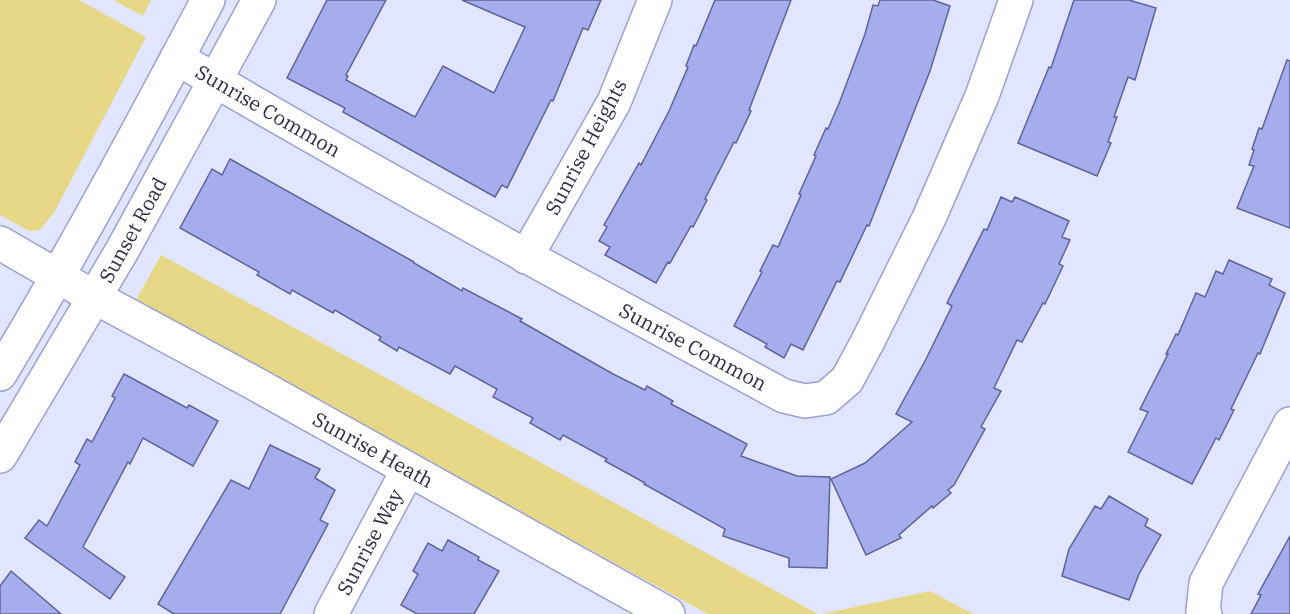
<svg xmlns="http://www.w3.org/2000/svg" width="1290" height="614" viewBox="0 0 1290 614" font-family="'IBM Plex Serif',serif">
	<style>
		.green { fill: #e7d887 }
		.building { fill: #a5aded; stroke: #5e6398; stroke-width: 1.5 }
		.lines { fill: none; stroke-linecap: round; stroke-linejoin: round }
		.minor-casing { stroke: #9aa1d9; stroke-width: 36 }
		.minor { stroke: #fff; stroke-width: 33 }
		.labels { text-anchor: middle; stroke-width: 6; stroke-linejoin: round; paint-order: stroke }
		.street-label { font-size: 20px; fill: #2b2e45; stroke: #fff }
	</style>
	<rect width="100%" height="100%" fill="#e2e5fe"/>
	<g class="green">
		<polygon points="0,0 79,0 146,37 55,211 40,230 29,231 0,215"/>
		<polygon points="113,0 151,0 143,16"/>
		<polygon points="161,255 818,614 708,614 263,372 136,300"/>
		<polygon points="930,591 973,614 822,614"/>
	</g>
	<g class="building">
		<polygon points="327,0 386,0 346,75 348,76 346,80 415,117 443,66 494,93 525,27 462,0 601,0 588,30 583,28 553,101 551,100 507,188 502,185 495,197 343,112 345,108 287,78"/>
		<polygon points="715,0 791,0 749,110 751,111 736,143 734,142 705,199 707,200 693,227 691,226 670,263 668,262 656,283 605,255 610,247 599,241 607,227 604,225 639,163 641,165 669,111 688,67 686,66 694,45 696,46"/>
		<polygon points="880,0 933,0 950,6 930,71 869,226 867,225 840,282 837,281 803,350 791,344 784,358 765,347 767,344 734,326 762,272 760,271 773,245 778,247 801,195 799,194 816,156 814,155 826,128 828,129 840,101 865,34 873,5 878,6"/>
		<polygon points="1074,0 1129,0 1156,8 1135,80 1128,77 1114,117 1117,117 1108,142 1111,143 1097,176 1018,143 1049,67 1051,68"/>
		<polygon points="1287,60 1290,61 1290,228 1237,208 1254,166 1249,165 1254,150 1252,149 1259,128 1262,129"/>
		<polygon points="230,159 414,262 414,263 462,291 463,288 522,319 520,321 613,374 645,390 647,386 673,401 671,404 747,444 741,456 797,476 830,477 827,568 789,567 789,558 723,536 725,529 644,484 645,483 605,461 607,459 563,435 560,440 530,423 533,418 493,397 497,389 455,366 450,374 399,347 397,351 379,340 381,337 335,310 333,313 292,290 290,294 257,275 259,272 180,228 212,169 222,175"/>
		<polygon points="1001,197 1012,202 1015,197 1069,221 1062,237 1070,240 1059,264 1063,266 1045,304 1043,303 1022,342 1017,340 994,388 1001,391 981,427 985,429 954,485 948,490 951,493 933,508 932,506 899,535 901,538 866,555 831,479 865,463 912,422 896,414 926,359 952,306 947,303 984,229 987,230"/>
		<polygon points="1229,260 1272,279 1269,285 1285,293 1260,354 1258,353 1231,409 1234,410 1219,440 1216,438 1192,484 1128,452 1148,412 1140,409 1168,354 1166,354 1176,334 1178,335 1196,293 1205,297 1216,271 1223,274"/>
		<polygon points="124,374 187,408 189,405 218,421 193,466 143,438 130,464 128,462 83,547 125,577 110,599 25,538 39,520 47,526 80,465 75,462 87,439 92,442 115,398 112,396"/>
		<polygon points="270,445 320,469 315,478 335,490 320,520 328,524 280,614 174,614 158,604 231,480 249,489"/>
		<polygon points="1109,496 1148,519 1145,526 1161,535 1139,574 1129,600 1062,576 1069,549 1095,506 1101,509"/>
		<polygon points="1290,536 1290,614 1251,614 1261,595 1258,594"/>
		<polygon points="448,540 479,557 478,560 499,571 474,614 417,614 401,605 418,574 413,571 428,543 442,551"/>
		<polygon points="11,571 61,614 0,614 0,586"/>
	</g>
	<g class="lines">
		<defs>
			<g id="minor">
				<path d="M 177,58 C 377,176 580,286 784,396 L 805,401 L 826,398 L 847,380 L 868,341 L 929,218 L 982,96 L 1016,0"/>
				<polyline points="0,243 78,288 252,382 668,614"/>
				<polyline points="526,257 614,102 655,0"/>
				<path d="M 0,374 C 74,252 141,126 208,0"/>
				<polyline points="0,456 123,249 259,0"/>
				<polyline points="331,614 408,470"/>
				<polyline points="1205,614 1203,611 1206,583 1290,424"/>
			</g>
		</defs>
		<use href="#minor" class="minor-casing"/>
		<use href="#minor" class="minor"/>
	</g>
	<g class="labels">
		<g class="street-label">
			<text transform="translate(268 111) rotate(30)" y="7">Sunrise Common</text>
			<text transform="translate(586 147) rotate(-62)" y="7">Sunrise Heights</text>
			<text transform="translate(133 230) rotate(-61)" y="7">Sunset Road</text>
			<text transform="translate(693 347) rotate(28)" y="7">Sunrise Common</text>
			<text transform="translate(373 450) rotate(29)" y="7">Sunrise Heath</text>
			<text transform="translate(370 542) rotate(-62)" y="7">Sunrise Way</text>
		</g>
	</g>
</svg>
